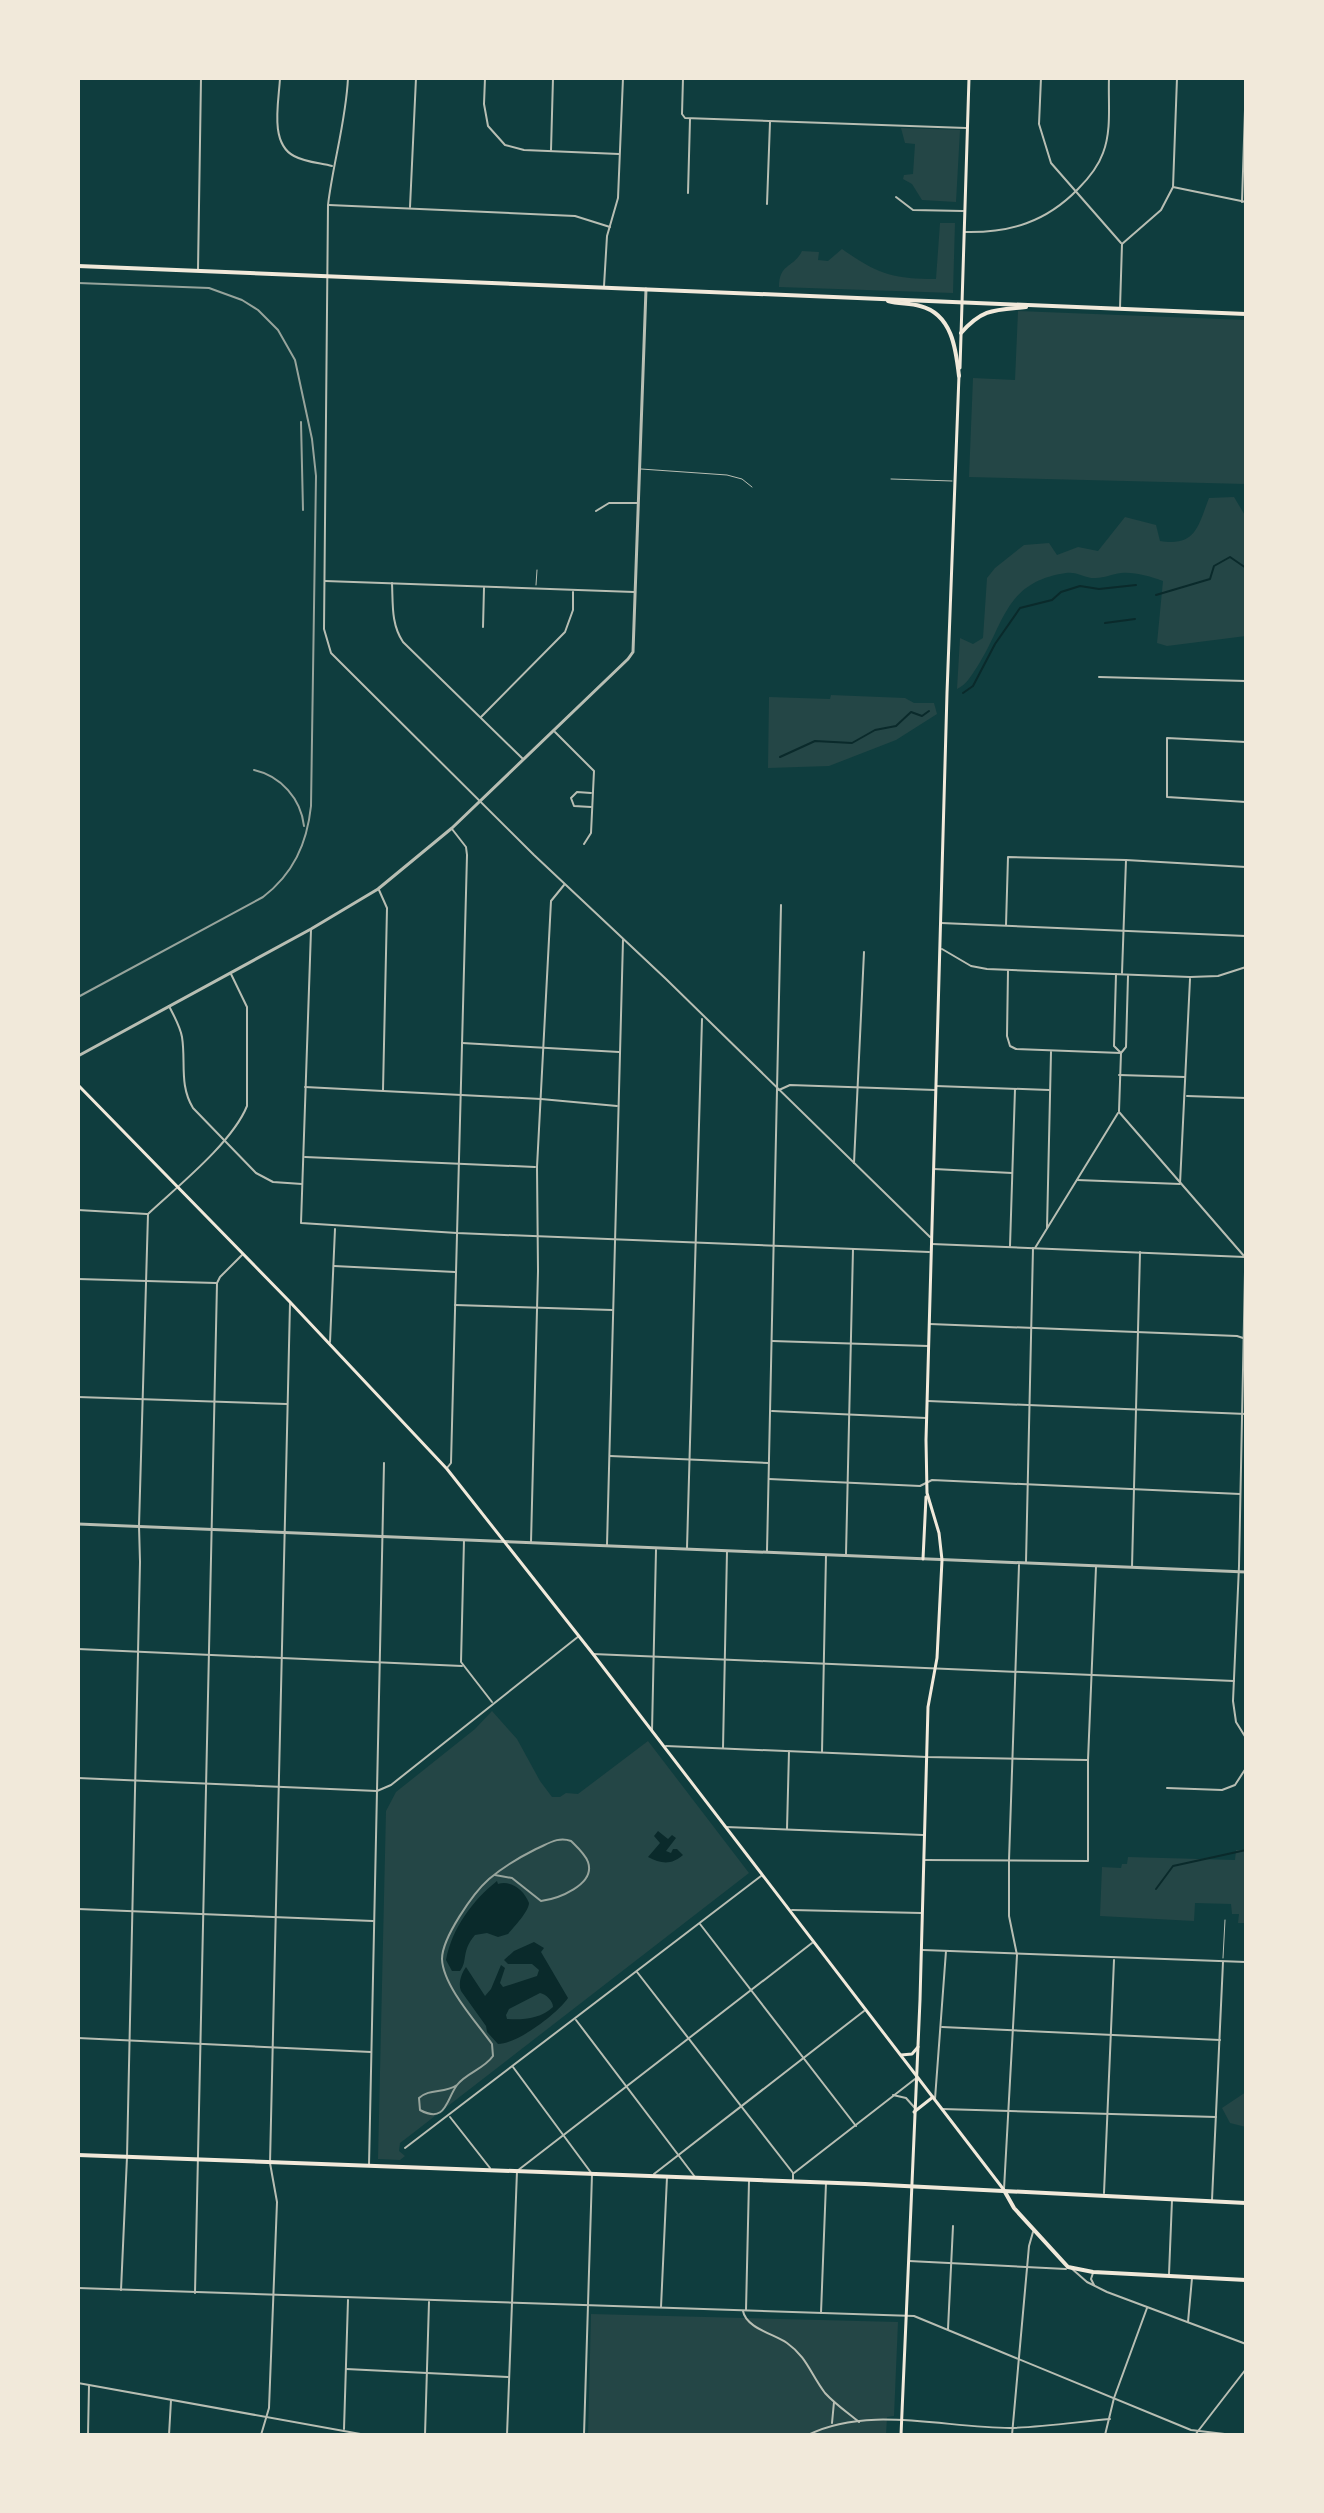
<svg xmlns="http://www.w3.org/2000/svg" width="1324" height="2513" viewBox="0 0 1324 2513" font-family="Figtree,sans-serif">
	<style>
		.green { fill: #244646 }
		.water { fill: #0a2a2b; fill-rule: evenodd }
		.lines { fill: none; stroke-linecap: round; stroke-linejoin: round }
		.stream { stroke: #0a2a2b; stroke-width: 2 }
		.service { stroke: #b8beb3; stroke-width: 1 }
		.minor { stroke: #b8beb3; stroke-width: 2 }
		.tertiary { stroke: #b8beb3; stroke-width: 3 }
		.secondary { stroke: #f1e9da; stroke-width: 3 }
		.primary { stroke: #f1e9da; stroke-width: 4 }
		.rail { stroke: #97a49c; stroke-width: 2 }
	</style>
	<rect width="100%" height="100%" fill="#0f3d3e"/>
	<g class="green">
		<polygon points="901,128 960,130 956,202 922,200 912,184 903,179 904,175 913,174 915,144 905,143"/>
		<path d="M 940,223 L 955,223 L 953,293 L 779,287 C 779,263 794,268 802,251 L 819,252 L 818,260 L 828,261 L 842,249 C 878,274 892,279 936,279 Z"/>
		<polygon points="1018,311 1246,320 1246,484 969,477 973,378 1015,380"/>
		<path d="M 1234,497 L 1246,517 L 1246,636 L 1167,646 L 1157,643 L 1163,581 C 1148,576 1136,572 1121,573 C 1112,574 1104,578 1096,578 C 1086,579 1077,571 1066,573 C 1004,582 1005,624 977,667 C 971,676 967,684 957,689 L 960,638 L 973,644 L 983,638 L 987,578 L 995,568 L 1024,545 L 1049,543 L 1057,555 L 1078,547 L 1098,551 L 1125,517 L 1156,525 L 1160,541 C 1196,547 1198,526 1209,498 Z"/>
		<polygon points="831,695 905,698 914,703 934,703 937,714 896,740 829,766 768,768 769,697 830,699"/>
		<polygon points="492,1711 517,1739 540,1781 552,1797 560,1797 566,1793 578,1794 648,1741 749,1873 404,2140 400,2143 399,2151 405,2156 400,2160 378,2159 386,1811 396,1792 475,1729"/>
		<polygon points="1236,1850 1246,1850 1246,1923 1238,1923 1239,1914 1232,1914 1231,1904 1195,1903 1194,1921 1100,1916 1102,1867 1121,1868 1122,1864 1127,1864 1128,1857 1235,1860"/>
		<polygon points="1246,2092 1246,2127 1230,2123 1222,2108"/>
		<polygon points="591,2314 898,2322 894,2416 887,2417 886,2435 588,2435"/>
	</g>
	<g class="water">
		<path d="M 658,1831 L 668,1839 L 672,1835 L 676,1838 L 666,1851 L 671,1853 L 673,1849 L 677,1849 L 683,1855 C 672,1865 661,1864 648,1857 L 660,1843 L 654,1836 Z"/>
		<path d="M 497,1881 L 498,1884 C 511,1880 524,1890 529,1903 C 529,1911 514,1927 508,1934 L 498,1937 L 487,1933 L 475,1935 C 461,1951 468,1961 460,1971 L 452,1971 L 446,1960 C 452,1928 473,1900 497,1881 Z"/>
		<path d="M 534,1942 L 544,1948 L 541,1952 L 568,1998 C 557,2014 517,2044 498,2044 L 487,2032 L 486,2026 L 461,1991 C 458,1984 461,1974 466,1967 L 485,1996 L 491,1989 L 501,1965 L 505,1968 L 500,1983 L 503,1987 L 537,1976 L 539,1970 L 532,1964 L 508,1964 L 504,1960 L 514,1951 ZM 540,1993 C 546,1994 553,2001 553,2007 C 541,2019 522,2020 507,2019 L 506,2015 L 509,2009 Z"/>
	</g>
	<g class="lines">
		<g class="stream">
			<polyline points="1156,595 1210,579 1214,566 1230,557 1246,568"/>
			<polyline points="1105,623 1135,619"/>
			<polyline points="963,693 973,686 995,644 1020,608 1052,600 1061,592 1080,586 1099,589 1136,585"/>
			<polyline points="780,757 815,741 852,743 875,730 896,726 911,712 922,716 929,711"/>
			<polyline points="1156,1889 1173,1866 1246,1850"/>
		</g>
		<g class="service">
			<polyline points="641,469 727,475 742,479 752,487"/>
			<polyline points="891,479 952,481"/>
			<polyline points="536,585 537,570"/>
			<polyline points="1223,1958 1225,1920"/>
		</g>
		<g class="minor">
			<path d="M 280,78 C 279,101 269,143 294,156 C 305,162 320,163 332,166"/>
			<path d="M 348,78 C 346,121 333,163 328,205 L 324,629 L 331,653 L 534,855 L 666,979 L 930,1237"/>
			<polyline points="485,78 484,104 488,126 505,145 524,150 619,154"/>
			<polyline points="683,78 682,114 685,118 966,128"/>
			<polyline points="1041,78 1039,124 1051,163 1121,243"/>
			<polyline points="551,150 553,78"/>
			<polyline points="1173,187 1246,202"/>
			<polyline points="688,193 690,119"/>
			<polyline points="896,197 913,210 963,211"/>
			<polyline points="1242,202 1246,79"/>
			<polyline points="767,204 770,122"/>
			<polyline points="329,205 575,216 610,227"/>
			<polyline points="410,207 416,78"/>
			<path d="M 965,232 C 1010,233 1046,222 1078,189 C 1089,178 1098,167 1103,153 C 1112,130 1108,102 1109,78"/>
			<polyline points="198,270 201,78"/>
			<polyline points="604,286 607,236 618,198 623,78"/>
			<polyline points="1120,308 1122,244 1161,210 1173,187 1177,78"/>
			<polyline points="596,511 609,503 637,503"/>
			<polyline points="325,581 634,592"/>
			<path d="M 392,583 C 393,604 391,624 403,642 L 523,759"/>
			<polyline points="483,627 484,588"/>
			<polyline points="1099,677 1246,681"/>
			<polyline points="481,717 565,632 573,610 573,592"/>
			<polyline points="555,732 594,771 591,833 584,844"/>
			<polyline points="1246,742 1167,738 1167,797 1246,802"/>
			<polyline points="591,807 574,806 571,798 577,792 591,793"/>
			<polyline points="379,890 387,908 383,1090"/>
			<polyline points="941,923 1246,936"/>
			<polyline points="1006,925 1008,857 1126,860 1246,867"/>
			<polyline points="311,930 301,1223 457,1233 929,1252"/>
			<polyline points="942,949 971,966 987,969 1190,977 1218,976 1246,967"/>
			<polyline points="1008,971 1007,1036 1010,1046 1016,1049 1121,1053"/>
			<polyline points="1122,973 1126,860"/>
			<polyline points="1116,974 1114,1046 1120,1052"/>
			<path d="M 169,1006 C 174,1016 180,1026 182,1037 C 186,1062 179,1085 193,1108 L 256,1173 L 273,1182 L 302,1184"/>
			<polyline points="462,1043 619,1052"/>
			<polyline points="1119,1075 1185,1077"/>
			<polyline points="936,1086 1049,1090"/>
			<polyline points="305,1087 541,1099 617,1106"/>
			<polyline points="779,1090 790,1085 935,1090"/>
			<polyline points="1187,1096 1246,1098"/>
			<polyline points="1119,1111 1121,1053 1126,1047 1128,976"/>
			<polyline points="1119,1112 1244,1256"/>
			<polyline points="305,1157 535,1167"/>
			<polyline points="854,1163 864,952"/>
			<polyline points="934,1169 1012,1173"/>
			<polyline points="1077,1180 1180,1184 1190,979"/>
			<polyline points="78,1210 147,1214"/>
			<polyline points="1246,1223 1239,1566 1233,1701 1236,1722 1246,1738"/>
			<polyline points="1047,1228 1051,1052"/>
			<polyline points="932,1244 1245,1257"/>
			<polyline points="1010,1246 1015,1089"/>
			<polyline points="1035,1248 1118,1113"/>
			<polyline points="334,1266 455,1272"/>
			<polyline points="78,1279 216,1283"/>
			<polyline points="455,1305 612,1310"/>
			<polyline points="930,1324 1237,1336 1246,1339"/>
			<polyline points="772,1341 928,1346"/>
			<polyline points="330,1342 335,1229"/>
			<polyline points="78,1397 287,1404"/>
			<polyline points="928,1401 1246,1414"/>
			<polyline points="772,1411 926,1418"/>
			<polyline points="610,1456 768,1463"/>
			<polyline points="447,1468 451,1463 467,855 466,847 452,829"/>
			<polyline points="769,1479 920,1486 932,1480 1240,1494"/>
			<polyline points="464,1540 461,1662 492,1702"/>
			<polyline points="531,1542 538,1271 537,1167 551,901 564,885"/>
			<polyline points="607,1545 623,940"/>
			<polyline points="687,1548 702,1019"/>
			<polyline points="767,1551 781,905"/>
			<polyline points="846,1554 853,1249"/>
			<polyline points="1026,1562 1033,1248"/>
			<polyline points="1132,1567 1140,1252"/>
			<polyline points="78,1649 462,1666"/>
			<polyline points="593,1654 1234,1681"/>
			<polyline points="652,1731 656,1550"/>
			<polyline points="666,1746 927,1757 1087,1760"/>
			<polyline points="723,1748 727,1551"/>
			<polyline points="822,1752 826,1555"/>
			<polyline points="78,1778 377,1791 391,1785 579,1636"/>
			<polyline points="1167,1788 1222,1790 1235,1785 1246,1768"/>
			<polyline points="726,1827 923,1835"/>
			<polyline points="787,1829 789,1751"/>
			<polyline points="925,1860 1088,1861 1088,1760 1096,1567"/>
			<polyline points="78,1909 373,1921"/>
			<polyline points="792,1910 921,1913"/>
			<polyline points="700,1924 856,2126"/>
			<polyline points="923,1950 1246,1962"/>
			<polyline points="637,1972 793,2173 793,2180"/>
			<polyline points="576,2020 695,2177"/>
			<polyline points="942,2027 1220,2040"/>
			<polyline points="78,2038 371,2052"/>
			<polyline points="513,2067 592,2174 584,2435"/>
			<polyline points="893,2095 906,2098 914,2107"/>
			<polyline points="935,2099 946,1951"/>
			<polyline points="942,2109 1216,2117"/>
			<polyline points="450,2117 490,2168"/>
			<polyline points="405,2148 761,1876"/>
			<polyline points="369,2165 384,1463"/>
			<polyline points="794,2173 915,2079"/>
			<polyline points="654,2174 864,2011"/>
			<polyline points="1004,2189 1017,1955 1009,1916 1009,1860 1019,1565"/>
			<polyline points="1104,2193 1114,1960"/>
			<polyline points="1212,2200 1223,1962"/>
			<polyline points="909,2261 1066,2269"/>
			<polyline points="1071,2268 1087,2282 1107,2292 1246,2344"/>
			<polyline points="1093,2273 1091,2279 1094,2285"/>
			<polyline points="1169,2274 1172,2200"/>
			<polyline points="78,2288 914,2316 1191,2430 1233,2435"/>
			<path d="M 121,2290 L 127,2157 L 140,1562 L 139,1526 L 148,1214 C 178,1186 232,1143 247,1106 L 247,1007 L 231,974"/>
			<polyline points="195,2293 217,1283 220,1277 242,1255"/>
			<polyline points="661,2307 667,2177"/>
			<polyline points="746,2310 749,2181"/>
			<path d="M 743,2311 C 746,2328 774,2334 787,2343 C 807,2357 811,2375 825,2393 C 835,2404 848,2413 859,2422"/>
			<polyline points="821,2313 826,2183"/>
			<polyline points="1188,2322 1192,2278"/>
			<polyline points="948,2329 953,2226"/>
			<polyline points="346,2369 508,2377"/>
			<polyline points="78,2383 366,2435"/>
			<polyline points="832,2423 834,2402"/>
			<polyline points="344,2429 348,2300"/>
			<polyline points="88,2435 89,2385"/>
			<polyline points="169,2435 171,2400"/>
			<polyline points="261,2435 269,2408 277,2202 270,2163 290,1303"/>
			<polyline points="425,2435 429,2302"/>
			<polyline points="507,2435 517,2171 812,1943"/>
			<path d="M 808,2435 C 868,2405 945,2428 1010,2428 C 1043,2427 1077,2422 1110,2419"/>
			<polyline points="1012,2435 1029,2246 1033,2232"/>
			<polyline points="1105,2435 1114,2398 1147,2308"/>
			<polyline points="1195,2435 1246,2369"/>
		</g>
		<g class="tertiary">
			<polyline points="78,1056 311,929 378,889 452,828 628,659 633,652 646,289"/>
			<polyline points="78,1524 1246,1572"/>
		</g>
		<g class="secondary">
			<polyline points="960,368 969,78"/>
			<polyline points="78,1085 290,1302 447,1469 593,1654 1004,2190"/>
			<polyline points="923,1559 926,1497"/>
			<polyline points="901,2055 912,2054 918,2047"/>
			<polyline points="914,2112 933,2097"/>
			<polyline points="901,2435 920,2000 928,1707 937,1658 942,1560 939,1533 927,1493 926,1440 947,693 959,375"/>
		</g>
		<g class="primary">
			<polyline points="78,266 1246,314"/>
			<path d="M 888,301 C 899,304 910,303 920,306 C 952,314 956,349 959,376"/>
			<path d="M 961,333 C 983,308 995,310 1026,307"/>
			<polyline points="78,2155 865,2184 1246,2203"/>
			<polyline points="1005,2192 1014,2208 1068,2267 1093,2272 1246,2280"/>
		</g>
		<g class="rail">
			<path d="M 78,283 L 209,288 L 242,300 L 258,310 L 278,330 L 295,360 L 312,439 L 316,476 L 311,806 C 307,844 293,874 263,897 L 78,997"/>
			<polyline points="301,422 303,510"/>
			<path d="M 254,770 C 281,776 301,799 304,826"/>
			<path d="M 457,2085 C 444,2094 430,2088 419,2098 L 420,2110 C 446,2124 446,2100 457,2085 C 466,2073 484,2069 493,2056 L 492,2044 C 477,2023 443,1986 442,1959 C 442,1938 473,1893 489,1879 C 503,1867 520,1857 536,1849 C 548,1844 558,1836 571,1841 C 577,1847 585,1854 588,1862 C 596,1885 557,1899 541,1901 L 512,1878 L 495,1875"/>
		</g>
	</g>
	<rect width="1324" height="2513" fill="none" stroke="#f1e9da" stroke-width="160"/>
</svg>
